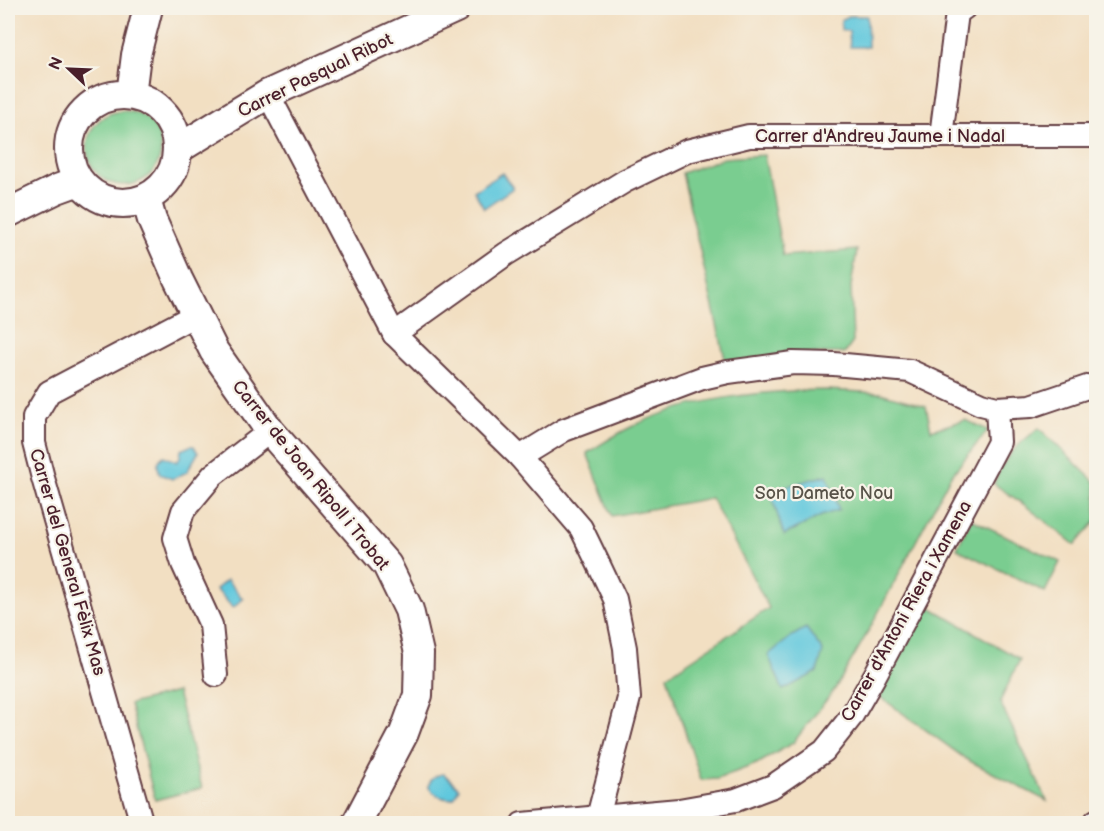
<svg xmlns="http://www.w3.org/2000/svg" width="1104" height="831" viewBox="0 0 1104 831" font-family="'Balsamiq Sans',sans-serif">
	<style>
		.green { fill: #7acd90; stroke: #62765e; stroke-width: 1.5 }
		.water { fill: #61c8dd; stroke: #567484; stroke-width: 1.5 }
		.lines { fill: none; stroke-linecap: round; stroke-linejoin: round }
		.minor-casing { stroke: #633c42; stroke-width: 26 }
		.tertiary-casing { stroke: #633c42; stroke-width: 32 }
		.minor { stroke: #fff; stroke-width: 22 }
		.tertiary { stroke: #fff; stroke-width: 28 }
		.labels { text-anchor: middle; stroke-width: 4.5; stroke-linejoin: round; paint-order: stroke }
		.street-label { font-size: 18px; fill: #4a1f2b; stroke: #f7f3e8 }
		.park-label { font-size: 18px; fill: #585349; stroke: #f7f3e8 }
	</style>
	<rect width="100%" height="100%" fill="#f7f3e8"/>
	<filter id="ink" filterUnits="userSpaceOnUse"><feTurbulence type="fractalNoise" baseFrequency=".0167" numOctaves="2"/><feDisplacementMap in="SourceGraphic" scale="12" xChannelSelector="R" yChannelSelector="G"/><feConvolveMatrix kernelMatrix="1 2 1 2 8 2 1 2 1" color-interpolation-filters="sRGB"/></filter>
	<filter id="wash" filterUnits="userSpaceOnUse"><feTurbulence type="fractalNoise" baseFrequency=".008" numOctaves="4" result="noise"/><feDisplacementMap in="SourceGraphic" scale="24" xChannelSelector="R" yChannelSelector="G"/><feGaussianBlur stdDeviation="1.35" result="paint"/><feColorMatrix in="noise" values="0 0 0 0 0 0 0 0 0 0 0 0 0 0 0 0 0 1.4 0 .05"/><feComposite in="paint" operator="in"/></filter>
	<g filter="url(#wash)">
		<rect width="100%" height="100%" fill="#f2dfc2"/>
		<g class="green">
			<circle cx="124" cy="148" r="37"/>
			<polygon points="764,155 783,256 857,250 851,286 853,342 845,353 790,354 728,372 682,173 724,158"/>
			<path d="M 827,390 L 880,393 L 926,406 L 931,430 L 965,420 L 988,430 L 950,477 L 868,632 L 835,689 L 793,743 L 759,763 L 717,779 L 701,780 L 667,676 L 769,608 L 711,498 L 612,516 L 587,453 C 602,444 616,434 631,427 C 691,397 761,391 827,390 Z"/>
			<path d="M 1039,428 L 1096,483 L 1096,521 L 1075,545 L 1026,506 L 994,484 C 1004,456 1016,446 1039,428 Z"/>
			<polygon points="971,519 1060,562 1045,592 957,549"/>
			<polygon points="928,606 1020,659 1000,702 1047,801 966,759 879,696"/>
			<polygon points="177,692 202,788 155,800 130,704"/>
		</g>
		<g class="water">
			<polygon points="849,16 867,16 868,47 850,47 849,31 841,30 841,20"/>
			<polygon points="502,173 513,188 484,208 474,191"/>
			<path d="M 190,446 L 194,446 L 198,453 L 187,472 L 172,479 L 160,474 C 157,466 156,461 164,456 L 177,462 L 180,457 L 181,450 Z"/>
			<polygon points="827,475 839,510 821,516 784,535 770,491"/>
			<polygon points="227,580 243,599 233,608 216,589"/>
			<polygon points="806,628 823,651 817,672 783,690 768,655 792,636"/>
			<path d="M 444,774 L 459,788 L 454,798 C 443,801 435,795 428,787 C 431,778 435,775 444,774 Z"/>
		</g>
	</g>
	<g filter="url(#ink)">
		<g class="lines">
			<defs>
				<g id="minor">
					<polyline points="268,94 394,334 520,457 581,528 598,563 615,599 625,648 629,698 598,817"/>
					<polyline points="941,136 957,13 964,8"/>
					<polyline points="394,334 506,254 625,181 687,151 749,136 1096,136"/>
					<polyline points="520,457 564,430 702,378 728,372 793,363 834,364 910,371 981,404 997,408 1031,406 1096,384"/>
					<polyline points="216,675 211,625 183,564 175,538 183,511 213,475 270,431"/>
					<polyline points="142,824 43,478 34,443 34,417 49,392 195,315"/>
					<polyline points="522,824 679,810 736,800 773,786 824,751 851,717 874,677 999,442 997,408"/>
					<polyline points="1094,824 1096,821"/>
				</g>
				<g id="tertiary">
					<circle cx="123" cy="149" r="54"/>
					<polyline points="131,95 136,55 148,8"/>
					<polyline points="178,149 268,94 456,8"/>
					<polyline points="146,199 152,220 178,279 214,351 270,431 387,565 409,610 419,653 418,695 404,733 356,824"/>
					<polyline points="8,213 57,189 79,181"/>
				</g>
			</defs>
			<use href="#minor" class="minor-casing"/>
			<use href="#tertiary" class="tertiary-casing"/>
			<use href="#minor" class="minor"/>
			<use href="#tertiary" class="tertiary"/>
		</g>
	</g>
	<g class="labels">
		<g class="street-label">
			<text transform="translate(315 75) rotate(-26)" y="6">Carrer Pasqual Ribot</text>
			<text x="880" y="142">Carrer d'Andreu Jaume i Nadal</text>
			<text transform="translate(311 475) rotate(51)" y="6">Carrer de Joan Ripoll i Trobat</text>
			<text transform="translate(68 562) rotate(74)" y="6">Carrer del General Fèlix Mas</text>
			<text transform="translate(906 611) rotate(-61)" y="6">Carrer d'Antoni Riera i Xamena</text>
		</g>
		<g class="park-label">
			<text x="824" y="499">Son Dameto Nou</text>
		</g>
	</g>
	<rect width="1104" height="831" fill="none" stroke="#f7f3e8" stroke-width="30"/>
	<g transform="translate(69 69) rotate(293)" stroke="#f7f3e8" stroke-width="4.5" paint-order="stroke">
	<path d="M0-4.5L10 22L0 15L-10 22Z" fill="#4a1f2b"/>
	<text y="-9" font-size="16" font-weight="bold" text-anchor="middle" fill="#4a1f2b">N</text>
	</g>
</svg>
